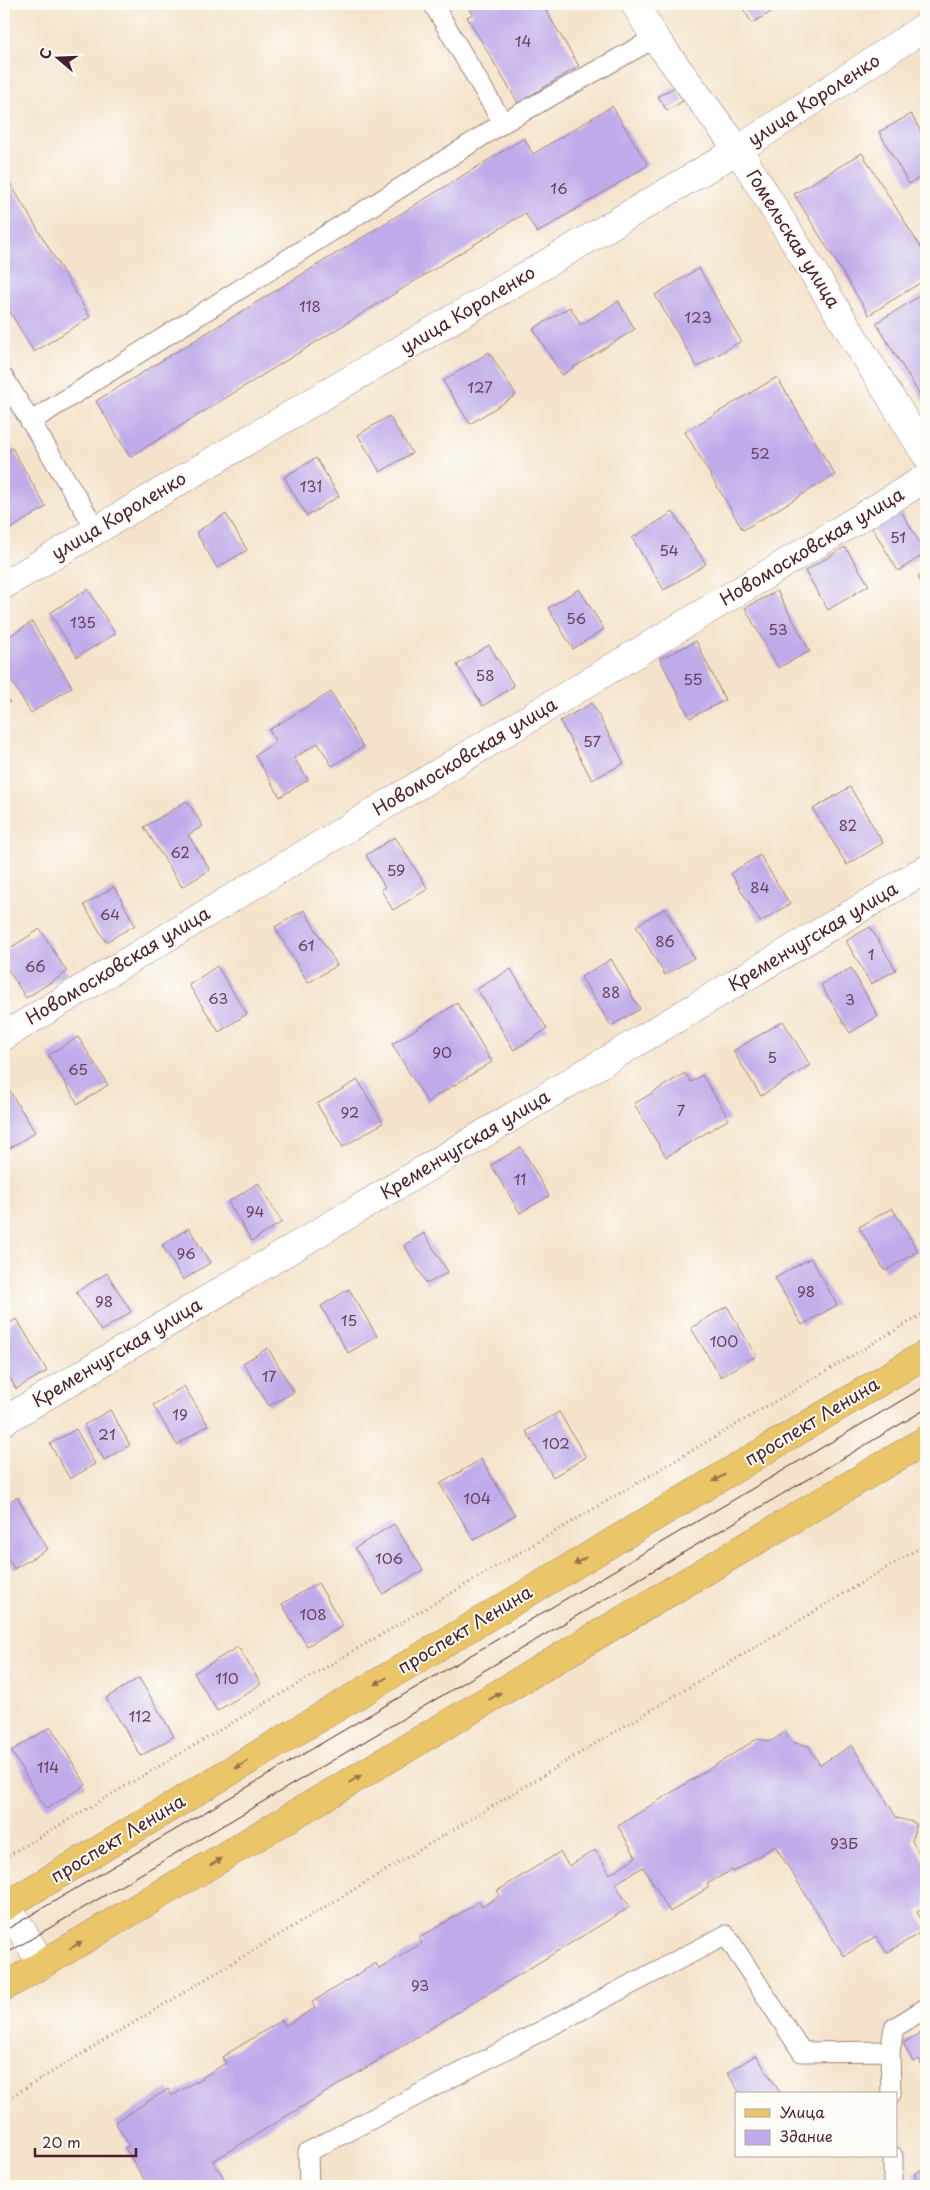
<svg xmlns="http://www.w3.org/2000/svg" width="930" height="2190" viewBox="0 0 930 2190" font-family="'Playpen Sans',sans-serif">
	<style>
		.building { fill: #bfabea }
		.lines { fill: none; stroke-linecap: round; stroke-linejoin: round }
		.service-casing { stroke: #9f817a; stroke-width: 21 }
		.minor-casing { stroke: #9f817a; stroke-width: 29 }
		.primary-casing { stroke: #9f817a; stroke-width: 29 }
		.path { stroke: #9f817a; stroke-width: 3; stroke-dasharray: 1 4; stroke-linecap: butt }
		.service { stroke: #fff; stroke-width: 19 }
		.minor { stroke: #fff; stroke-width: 28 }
		.primary { stroke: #eac669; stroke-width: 28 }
		.tram { stroke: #4a1f2b; stroke-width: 1 }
		.oneway { fill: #9a724a }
		.labels { text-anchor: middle; stroke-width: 4; stroke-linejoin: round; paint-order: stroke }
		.number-label { font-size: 15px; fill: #67425b }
		.street-label { font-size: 18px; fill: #4a1f2b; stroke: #fdfcf7 }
	</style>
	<rect width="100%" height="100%" fill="#fdfcf7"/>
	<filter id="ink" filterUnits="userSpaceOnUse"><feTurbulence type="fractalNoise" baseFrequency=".02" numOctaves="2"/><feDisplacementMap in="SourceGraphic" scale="10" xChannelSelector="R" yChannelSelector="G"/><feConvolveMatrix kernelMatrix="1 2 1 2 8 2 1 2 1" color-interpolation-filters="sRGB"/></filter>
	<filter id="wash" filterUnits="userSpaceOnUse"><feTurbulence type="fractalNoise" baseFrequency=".0096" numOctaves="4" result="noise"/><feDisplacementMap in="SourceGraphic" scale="20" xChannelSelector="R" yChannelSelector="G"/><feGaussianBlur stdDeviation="1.12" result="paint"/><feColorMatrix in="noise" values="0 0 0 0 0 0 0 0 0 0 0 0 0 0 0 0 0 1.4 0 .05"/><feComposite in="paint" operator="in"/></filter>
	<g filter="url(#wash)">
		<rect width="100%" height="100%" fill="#f4e3ca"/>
		<g id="blocks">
			<g class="building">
				<polygon points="467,4 542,4 579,66 518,103 467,17 473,14"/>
				<polygon points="740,4 785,4 752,23"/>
				<polygon points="675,87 683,101 667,111 658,96"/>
				<polygon points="612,106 648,165 537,233 525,213 130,457 96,401 524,138 533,154"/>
				<polygon points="911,114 926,140 926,174 909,184 879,132"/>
				<polygon points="862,153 926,256 926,279 869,315 794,194"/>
				<polygon points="4,173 90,317 34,352 4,302"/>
				<polygon points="699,268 741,341 697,367 655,295"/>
				<polygon points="926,292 926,405 876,323"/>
				<polygon points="618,301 635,329 562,375 533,329 570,307 581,325"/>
				<polygon points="489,352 516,395 470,424 443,381"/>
				<polygon points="777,377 835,475 743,530 685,432"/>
				<polygon points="389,416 412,453 380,472 358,435"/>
				<polygon points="12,448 46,507 4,533 4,453"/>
				<polygon points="316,458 339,496 307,516 284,477"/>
				<polygon points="898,506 926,553 898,571 870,524"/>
				<polygon points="673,512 706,564 664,590 632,538"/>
				<polygon points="226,514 247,550 217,568 196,532"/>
				<polygon points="845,547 869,585 828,610 805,571"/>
				<polygon points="926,572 926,590 918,577"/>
				<polygon points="88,589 115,634 77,657 50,613"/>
				<polygon points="579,589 604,629 573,649 548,608"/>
				<polygon points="777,591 810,651 778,668 745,608"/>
				<polygon points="32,622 72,687 31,713 4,669 4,640"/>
				<polygon points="696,641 725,700 690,718 660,659"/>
				<polygon points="489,645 514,686 483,706 457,665"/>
				<polygon points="331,692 363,747 332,766 318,743 294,758 308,780 280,797 255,755 276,742 269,730"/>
				<polygon points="4,693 10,702 4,706"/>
				<polygon points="592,703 624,763 592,780 560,721"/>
				<polygon points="850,787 883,843 847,865 813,809"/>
				<polygon points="187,801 203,826 188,835 210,870 182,887 144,827"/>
				<polygon points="395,837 428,889 393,910 381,890 385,887 366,855"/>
				<polygon points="760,855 790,904 760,922 731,873"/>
				<polygon points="114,887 135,925 106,942 84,905"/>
				<polygon points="665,908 694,958 665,975 636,926"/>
				<polygon points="304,910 337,965 308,983 275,927"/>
				<polygon points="870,927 896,970 871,984 846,941"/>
				<polygon points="40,929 67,972 26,998 4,963 4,952"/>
				<polygon points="611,959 640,1009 611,1026 581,977"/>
				<polygon points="217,966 247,1014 219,1032 189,985"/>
				<polygon points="851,968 878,1016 850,1033 821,985"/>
				<polygon points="511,969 547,1029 514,1050 477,989"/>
				<polygon points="457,1003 492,1062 427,1102 392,1044"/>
				<polygon points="783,1021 810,1065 761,1096 733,1051"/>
				<polygon points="78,1037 108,1085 78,1104 48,1055"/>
				<polygon points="685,1073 691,1082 702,1075 729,1119 666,1157 634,1104"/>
				<polygon points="358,1080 383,1123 343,1147 317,1104"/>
				<polygon points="4,1082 35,1132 4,1152"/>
				<polygon points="521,1147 549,1196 520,1213 491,1165"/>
				<polygon points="258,1183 282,1222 252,1241 228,1202"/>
				<polygon points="892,1208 918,1251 885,1271 859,1227"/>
				<polygon points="189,1228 210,1263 183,1280 162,1245"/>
				<polygon points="424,1233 448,1272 427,1284 404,1245"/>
				<polygon points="811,1258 837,1305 802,1325 775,1278"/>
				<polygon points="107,1273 131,1312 101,1331 76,1292"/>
				<polygon points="349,1289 377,1336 348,1353 321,1306"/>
				<polygon points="727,1306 756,1356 721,1377 691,1328"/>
				<polygon points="17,1319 47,1371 16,1389 4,1367 4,1326"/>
				<polygon points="268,1348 294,1392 269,1406 243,1363"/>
				<polygon points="184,1386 208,1425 177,1445 153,1405"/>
				<polygon points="110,1410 130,1445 104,1460 84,1425"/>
				<polygon points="559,1412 586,1457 553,1477 526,1431"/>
				<polygon points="76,1429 95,1464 70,1479 50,1444"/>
				<polygon points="481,1459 515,1515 474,1540 440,1484"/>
				<polygon points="17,1497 48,1549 14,1569 4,1551 4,1505"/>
				<polygon points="394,1524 423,1570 383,1594 355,1548"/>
				<polygon points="318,1583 343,1626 307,1646 282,1604"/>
				<polygon points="238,1647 261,1684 217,1711 194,1673"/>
				<polygon points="139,1678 174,1736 141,1756 106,1698"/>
				<polygon points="51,1727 86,1785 46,1809 11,1751"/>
				<polygon points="785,1732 792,1742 809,1746 820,1765 852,1745 897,1818 916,1823 912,1841 926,1864 926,1906 917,1912 926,1929 887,1953 876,1936 844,1956 775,1846 733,1872 732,1870 707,1884 709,1887 670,1912 643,1867 615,1884 630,1907 213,2161 229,2186 148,2186 125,2148 129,2145 115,2122 168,2089 172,2096 226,2063 222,2057 282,2020 285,2026 315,2008 312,2002 376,1963 379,1969 422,1943 419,1938 479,1902 482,1907 500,1895 497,1891 560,1852 569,1866 595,1850 610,1874 636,1857 618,1826 757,1739 771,1741"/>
				<polygon points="926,2029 926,2073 919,2059 913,2062 903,2043"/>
				<polygon points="756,2055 781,2094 741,2094 727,2073"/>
				<polygon points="926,2167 926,2186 921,2186 914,2174"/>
			</g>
		</g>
	</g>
	<g filter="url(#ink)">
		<use href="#blocks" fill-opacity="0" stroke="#9f817a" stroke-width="1"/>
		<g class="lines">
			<defs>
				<g id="service">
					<polyline points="433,4 503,123"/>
					<polyline points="4,378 96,529"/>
					<polyline points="30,422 503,123 655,38"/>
					<polyline points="890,2051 894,2028 926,2008"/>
					<polyline points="893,2156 893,2186"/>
					<polyline points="309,2186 308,2152 726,1935 802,2052 890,2051 891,2094"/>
				</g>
				<g id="minor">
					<polyline points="635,4 655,38 738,150 926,455"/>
					<polyline points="4,585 738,150 926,26"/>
					<polyline points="4,1036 926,478"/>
					<polyline points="4,1421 926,869"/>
					<polyline points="7,1905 42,1965"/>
				</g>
				<g id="primary">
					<polyline points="4,1907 926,1354"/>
					<polyline points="4,1987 926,1440"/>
				</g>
			</defs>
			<use href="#service" class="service-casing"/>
			<use href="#minor" class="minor-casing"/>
			<use href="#primary" class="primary-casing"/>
			<g class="path">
				<polyline points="4,1858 926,1312"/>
				<polyline points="4,2101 926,1544"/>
			</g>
			<use href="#service" class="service"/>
			<use href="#minor" class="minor"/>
			<use href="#primary" class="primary"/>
			<g class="tram">
				<polyline points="4,1931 926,1386"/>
				<polyline points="4,1955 926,1409"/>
			</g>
		</g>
		<defs><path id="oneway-solid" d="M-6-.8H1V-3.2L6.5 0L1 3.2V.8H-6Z" transform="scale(1.25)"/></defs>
		<g class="oneway">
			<use href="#oneway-solid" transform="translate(719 1478) rotate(149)"/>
			<use href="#oneway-solid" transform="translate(580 1561) rotate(149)"/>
			<use href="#oneway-solid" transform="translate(381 1681) rotate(149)"/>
			<use href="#oneway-solid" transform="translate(495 1696) rotate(-31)"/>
			<use href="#oneway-solid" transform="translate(241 1765) rotate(149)"/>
			<use href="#oneway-solid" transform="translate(355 1779) rotate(-31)"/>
			<use href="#oneway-solid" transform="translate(216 1862) rotate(-31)"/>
			<use href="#oneway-solid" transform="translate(76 1945) rotate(-31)"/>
		</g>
	</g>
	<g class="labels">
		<g class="number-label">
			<text x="523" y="47">14</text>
			<text x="559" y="194">16</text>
			<text x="310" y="312">118</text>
			<text x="698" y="323">123</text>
			<text x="480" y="393">127</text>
			<text x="760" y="459">52</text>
			<text x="311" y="492">131</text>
			<text x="898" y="543">51</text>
			<text x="669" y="556">54</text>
			<text x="576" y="624">56</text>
			<text x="83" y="628">135</text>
			<text x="778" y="635">53</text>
			<text x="485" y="681">58</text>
			<text x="693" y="685">55</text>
			<text x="592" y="747">57</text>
			<text x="848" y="831">82</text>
			<text x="180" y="858">62</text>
			<text x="396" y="876">59</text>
			<text x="760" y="893">84</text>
			<text x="110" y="920">64</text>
			<text x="665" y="947">86</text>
			<text x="306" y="951">61</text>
			<text x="871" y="960">1</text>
			<text x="35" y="972">66</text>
			<text x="611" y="998">88</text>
			<text x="218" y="1004">63</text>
			<text x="850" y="1005">3</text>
			<text x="442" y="1058">90</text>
			<text x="772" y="1063">5</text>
			<text x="78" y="1075">65</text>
			<text x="681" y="1116">7</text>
			<text x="350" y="1118">92</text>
			<text x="520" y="1185">11</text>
			<text x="255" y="1217">94</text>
			<text x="186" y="1259">96</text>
			<text x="806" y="1297">98</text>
			<text x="104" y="1307">98</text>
			<text x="349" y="1326">15</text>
			<text x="724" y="1347">100</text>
			<text x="269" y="1382">17</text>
			<text x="180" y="1420">19</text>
			<text x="107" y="1440">21</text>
			<text x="556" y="1449">102</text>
			<text x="477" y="1504">104</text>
			<text x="389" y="1564">106</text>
			<text x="313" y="1620">108</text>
			<text x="227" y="1684">110</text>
			<text x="140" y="1722">112</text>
			<text x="48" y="1773">114</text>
			<text x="844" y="1849">93Б</text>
			<text x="420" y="1991">93</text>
		</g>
		<g class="street-label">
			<text transform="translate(814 100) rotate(-33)" y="6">улица Короленко</text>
			<text transform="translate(793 239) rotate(58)" y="6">Гомельская улица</text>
			<text transform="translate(468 310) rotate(-31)" y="6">улица Короленко</text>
			<text transform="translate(119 516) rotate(-31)" y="6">улица Короленко</text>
			<text transform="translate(812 547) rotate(-31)" y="6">Новомосковская улица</text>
			<text transform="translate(465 757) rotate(-31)" y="6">Новомосковская улица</text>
			<text transform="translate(813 937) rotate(-31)" y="6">Кременчугская улица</text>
			<text transform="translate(118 966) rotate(-31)" y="6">Новомосковская улица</text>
			<text transform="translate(465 1145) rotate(-31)" y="6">Кременчугская улица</text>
			<text transform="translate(117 1353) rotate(-31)" y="6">Кременчугская улица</text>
			<text transform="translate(812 1422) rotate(-31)" y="6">проспект Ленина</text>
			<text transform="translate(465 1630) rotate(-31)" y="6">проспект Ленина</text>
			<text transform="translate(118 1839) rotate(-31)" y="6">проспект Ленина</text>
		</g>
	</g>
	<rect width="930" height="2190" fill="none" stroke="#fdfcf7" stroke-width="20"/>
	<rect x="735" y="2092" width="162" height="65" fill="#fdfcf7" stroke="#b5a4a5"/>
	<rect x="745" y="2109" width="25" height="8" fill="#eac669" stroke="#b5a4a5"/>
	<text x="780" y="2118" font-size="15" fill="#4a1f2b">Улица</text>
	<rect x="745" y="2130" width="25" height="15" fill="#bfabea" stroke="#b5a4a5"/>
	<text x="780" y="2142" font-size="15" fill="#4a1f2b">Здание</text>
	<g transform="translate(58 58) rotate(289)" stroke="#fdfcf7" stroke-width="4" paint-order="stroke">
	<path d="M0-4L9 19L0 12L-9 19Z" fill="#4a1f2b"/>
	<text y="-8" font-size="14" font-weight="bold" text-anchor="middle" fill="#4a1f2b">С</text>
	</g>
	<path d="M35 2148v8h101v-8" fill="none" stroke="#4a1f2b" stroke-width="2.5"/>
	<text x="42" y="2148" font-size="15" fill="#4a1f2b" stroke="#fdfcf7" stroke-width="4" paint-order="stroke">20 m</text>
</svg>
